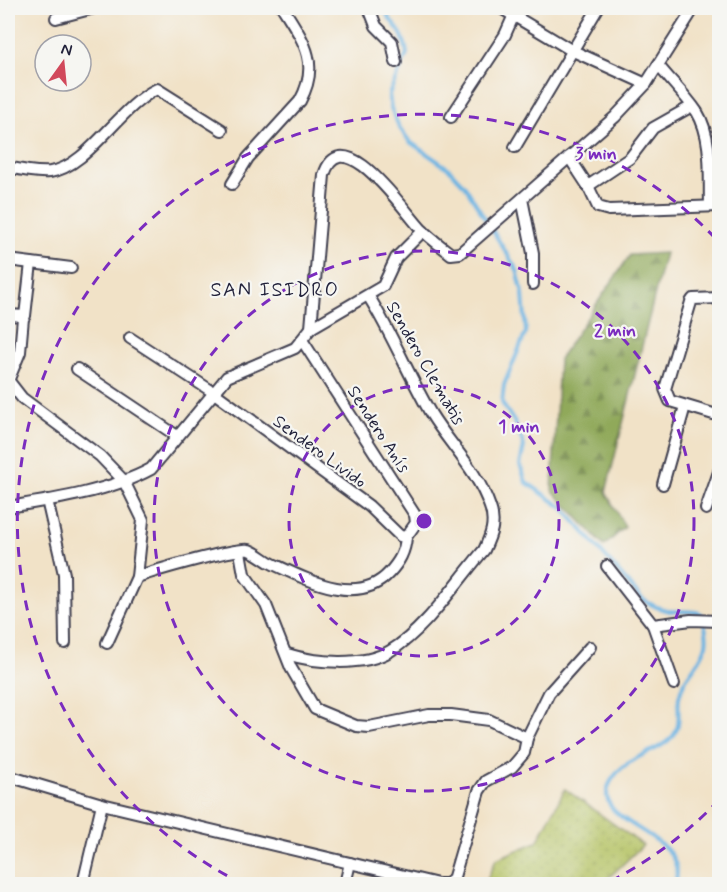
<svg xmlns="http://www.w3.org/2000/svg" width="727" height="892" viewBox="0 0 727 892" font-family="Mynerve,sans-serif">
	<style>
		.grass { fill: url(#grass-dots); stroke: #6c7250; stroke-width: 1.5 }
		.forest { fill: url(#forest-firs); stroke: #59664a; stroke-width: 1.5 }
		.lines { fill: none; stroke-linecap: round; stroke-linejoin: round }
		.stream { stroke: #6ab3e2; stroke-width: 4 }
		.minor-casing { stroke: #413f50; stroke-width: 14 }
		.minor { stroke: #fff; stroke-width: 10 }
		.ring { fill: none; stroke: #7b2cbf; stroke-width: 3; stroke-dasharray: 10 8 }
		.labels { text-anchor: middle; stroke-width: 4.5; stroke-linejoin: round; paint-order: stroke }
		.street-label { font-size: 18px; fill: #22223b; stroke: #f6f6f2 }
		.neighbourhood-label { font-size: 20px; letter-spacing: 1.5px; fill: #22223b; stroke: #f6f6f2 }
		.centre { fill: #7b2cbf; stroke: #f6f6f2; stroke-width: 3 }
		.ring-label { font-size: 18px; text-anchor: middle; font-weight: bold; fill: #7b2cbf; stroke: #f6f6f2; stroke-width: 4.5; stroke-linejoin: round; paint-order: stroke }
	</style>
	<defs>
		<pattern id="grass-dots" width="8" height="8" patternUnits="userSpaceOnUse" patternTransform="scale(1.5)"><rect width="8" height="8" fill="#b5c365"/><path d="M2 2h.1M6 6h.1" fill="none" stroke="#9ba759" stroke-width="1.8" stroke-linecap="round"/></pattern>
		<pattern id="forest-firs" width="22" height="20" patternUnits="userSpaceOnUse" patternTransform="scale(1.5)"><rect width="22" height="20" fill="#90a95a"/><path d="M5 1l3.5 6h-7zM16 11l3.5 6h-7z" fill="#75894c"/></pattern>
	</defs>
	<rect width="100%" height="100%" fill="#f6f6f2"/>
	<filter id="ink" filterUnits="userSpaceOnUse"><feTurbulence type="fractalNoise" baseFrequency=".0167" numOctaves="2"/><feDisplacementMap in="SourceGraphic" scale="12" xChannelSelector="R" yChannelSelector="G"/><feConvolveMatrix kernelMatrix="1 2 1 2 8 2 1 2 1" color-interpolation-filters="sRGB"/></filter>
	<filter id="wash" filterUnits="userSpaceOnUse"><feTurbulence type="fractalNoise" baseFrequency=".008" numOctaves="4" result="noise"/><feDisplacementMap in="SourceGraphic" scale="24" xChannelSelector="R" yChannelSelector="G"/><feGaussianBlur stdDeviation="1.35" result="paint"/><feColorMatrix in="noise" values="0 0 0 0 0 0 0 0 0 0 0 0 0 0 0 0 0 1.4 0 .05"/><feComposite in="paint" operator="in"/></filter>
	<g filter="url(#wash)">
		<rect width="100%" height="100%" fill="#f1e2c7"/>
		<polygon class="grass" points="565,789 643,845 602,884 485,884 496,859 537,842"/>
		<polygon class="forest" points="665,253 606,492 625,527 604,546 552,490 559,359 630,255"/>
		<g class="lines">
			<path class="stream" d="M 384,8 C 392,28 403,26 407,54 L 389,94 L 391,108 L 399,127 L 410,142 L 449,169 L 465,186 L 517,270 L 523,294 L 526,332 L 504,385 L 502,403 L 515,423 L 524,446 L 520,465 L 526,482 L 563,508 L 642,599 C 651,605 659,609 670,611 C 680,612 690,610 700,613 C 721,657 686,663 679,697 C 677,709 682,725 673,736 C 656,755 627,754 611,781 C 585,826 692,830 675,884"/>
		</g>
	</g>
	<g filter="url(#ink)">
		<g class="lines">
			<defs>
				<g id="minor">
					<polyline points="369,8 376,26 392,42 396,62"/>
					<polyline points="501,8 571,50 646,84"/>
					<polyline points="56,18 94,8"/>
					<path d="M 658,65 C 670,80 686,96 697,112 C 713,138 709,176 710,205"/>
					<polyline points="451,117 505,35 517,8"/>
					<polyline points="515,147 598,8"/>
					<polyline points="569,157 588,186 598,207 609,210 720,206"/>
					<path d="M 8,167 C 21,170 35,173 50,172 C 88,167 120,106 157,89 L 222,130"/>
					<path d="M 232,184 L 248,158 L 300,101 C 321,63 303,40 283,8"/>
					<polyline points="588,186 630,158 653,128 692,106"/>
					<polyline points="522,199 533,253 533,284"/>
					<polyline points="8,260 71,268"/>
					<polyline points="720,298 693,299 691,302 665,389 670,401 720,416"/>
					<polyline points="8,315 25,316 31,263"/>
					<polyline points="311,328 383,286 396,258 423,231"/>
					<polyline points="130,338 213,392 369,506 400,536 406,537"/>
					<polyline points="302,340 415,515 416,523 406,537"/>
					<polyline points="77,369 177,436"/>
					<polyline points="8,380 22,398 100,456 124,481 143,520 137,577 107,643"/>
					<polyline points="8,381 20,352 23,318"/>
					<polyline points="663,484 685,406"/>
					<polyline points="47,500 64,574 65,643"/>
					<path d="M 8,507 C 52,500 111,491 151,469 L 227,377 L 295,348 L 311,328 L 324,175 C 342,117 406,214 422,230 C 431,239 441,246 451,254 L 460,253 L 615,117 L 646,84 L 694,8"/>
					<polyline points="706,509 720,469"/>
					<polyline points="240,552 244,574 266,605 291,668 315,709 356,726 369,727 429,715 451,715 489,720 527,738"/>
					<polyline points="607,566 653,625 691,620 720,621"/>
					<path d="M 137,577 C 154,571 236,547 249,550 C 255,552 264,559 269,562 C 304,578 357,608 389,573 C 399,562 405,552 406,537"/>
					<polyline points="653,625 674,684"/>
					<path d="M 287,654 C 315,663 363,667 390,651 C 425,631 457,581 484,550 C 491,535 496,523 490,507 C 478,471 450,445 431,414 C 409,376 392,334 369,297"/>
					<polyline points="8,776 102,804 438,884 447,884 453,880 479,791 486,781 512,767 524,753 527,738 549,693 590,647"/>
					<polyline points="83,884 102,804"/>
					<polyline points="345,884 350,863"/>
				</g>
			</defs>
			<use href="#minor" class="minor-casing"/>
			<use href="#minor" class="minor"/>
		</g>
	</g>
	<g class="ring">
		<circle cx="424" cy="521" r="135"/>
		<circle cx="424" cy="521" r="270"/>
		<path d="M719 800A406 406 0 0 1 605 884M243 884A406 406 0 1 1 719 242"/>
	</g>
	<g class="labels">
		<g class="street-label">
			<text transform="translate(426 363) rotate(60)" y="6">Sendero Clematis</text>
			<text transform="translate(379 429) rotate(57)" y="6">Sendero Anís</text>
			<text transform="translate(320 451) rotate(36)" y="6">Sendero Livido</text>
		</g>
		<g class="neighbourhood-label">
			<text x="275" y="296">SAN ISIDRO</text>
		</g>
	</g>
	<circle cx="424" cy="521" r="9" class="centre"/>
	<g class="ring-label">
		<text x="596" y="159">3 min</text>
		<text x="615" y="336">2 min</text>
		<text x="519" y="432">1 min</text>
	</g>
	<rect width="727" height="892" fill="none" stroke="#f6f6f2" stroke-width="30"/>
	<g transform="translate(63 63) rotate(15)"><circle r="28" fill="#f6f6f2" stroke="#a1a1a9" stroke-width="1.5"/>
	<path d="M0-4.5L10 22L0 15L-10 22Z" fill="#d1495b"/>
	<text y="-9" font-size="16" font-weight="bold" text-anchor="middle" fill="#22223b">N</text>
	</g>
</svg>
